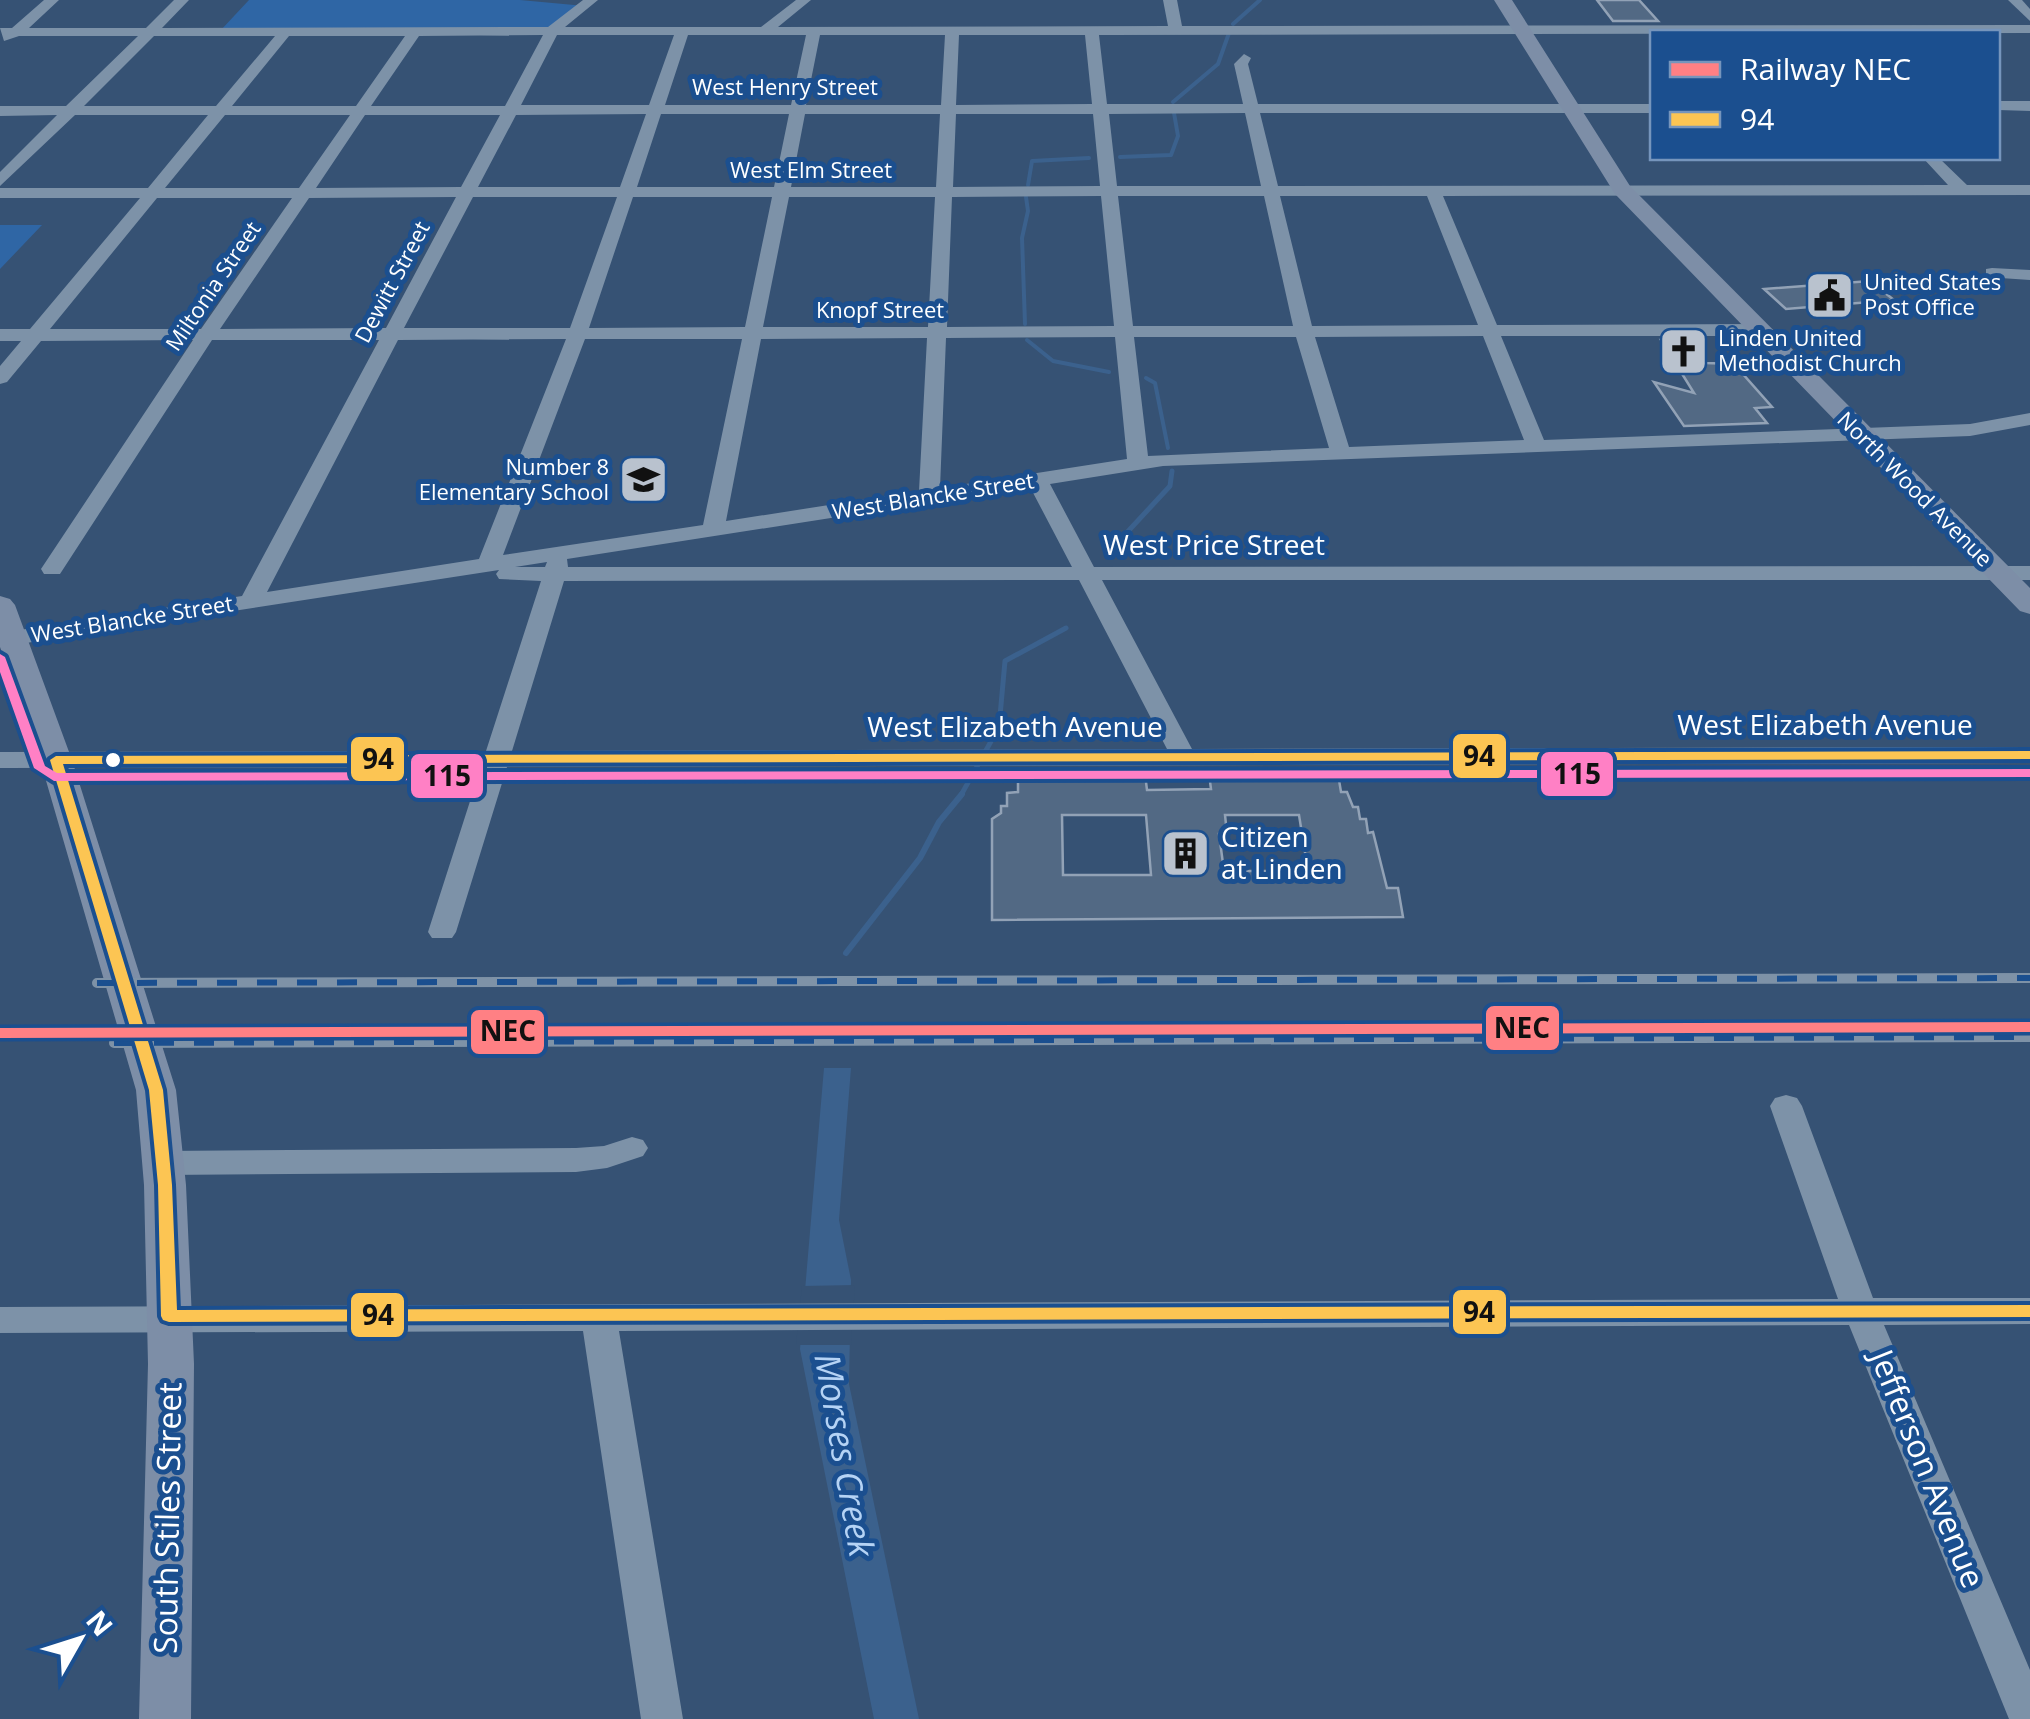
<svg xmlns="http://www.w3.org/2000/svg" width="2030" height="1719" viewBox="0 0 2030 1719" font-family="'Open Sans',sans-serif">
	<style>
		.green { fill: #2f66a5 }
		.water { fill: #3b618d }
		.pier { fill: #365274 }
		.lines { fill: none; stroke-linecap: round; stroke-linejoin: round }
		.stream-far2 { stroke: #3b618d; stroke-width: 4 }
		.stream-far1 { stroke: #3b618d; stroke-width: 5 }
		.stream { stroke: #3b618d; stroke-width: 6 }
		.building { fill: #526984; stroke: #92a2b6; stroke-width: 2.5; fill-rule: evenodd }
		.minor { fill: #7d92a8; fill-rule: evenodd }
		.major { fill: #7d8ea7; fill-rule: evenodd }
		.rail-casing { stroke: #7e92a7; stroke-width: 10 }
		.rail { stroke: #1b4f8f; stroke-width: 6; stroke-dasharray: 20; stroke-linecap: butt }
		.bus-1-casing { stroke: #1b4f8f; stroke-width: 8 }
		.bus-2-casing { stroke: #1b4f8f; stroke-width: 8 }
		.bus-1 { fill: #fcc553; fill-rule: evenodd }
		.bus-2 { fill: #ff80c5; fill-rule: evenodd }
		.rail-1-casing { stroke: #1b4f8f; stroke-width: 7 }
		.rail-1 { fill: #ff8084; fill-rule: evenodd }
		.bus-dot { fill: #fff; stroke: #1b4f8f; stroke-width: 4 }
		.labels { text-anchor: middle; stroke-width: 10; stroke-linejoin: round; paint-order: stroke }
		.far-street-label { font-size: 22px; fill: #fff; stroke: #1b4f8f }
		.far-poi-label { font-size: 22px; fill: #fff; stroke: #1b4f8f; text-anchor: start }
		.street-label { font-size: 28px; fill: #fff; stroke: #1b4f8f }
		.poi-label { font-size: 28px; fill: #fff; stroke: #1b4f8f; text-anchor: start }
		.near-street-label { font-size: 32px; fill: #fff; stroke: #1b4f8f }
		.near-water-label { font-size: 35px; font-style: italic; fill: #b5d3f5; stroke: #1b4f8f }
		.line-badge { stroke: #1b4f8f; stroke-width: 4 }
		.pale-badge-label { font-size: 28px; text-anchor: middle; font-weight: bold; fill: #111 }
	</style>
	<rect width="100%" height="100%" fill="#365274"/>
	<g class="green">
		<polygon points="249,0 520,0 585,6 552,32 220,31"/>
		<polygon points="0,225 42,225 0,269"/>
	</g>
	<polygon class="water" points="824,1068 851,1068 839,1220 851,1280 849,1384 919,1719 874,1719 800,1349"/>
	<polygon class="pier" points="855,1285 851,1345 796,1345 802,1286"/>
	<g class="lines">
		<g class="stream-far2">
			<polyline points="1233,24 1260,0"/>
			<polyline points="1173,102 1218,64 1229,33"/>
			<polyline points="1120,157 1171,155 1178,136 1174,113"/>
			<polyline points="1028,185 1032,161 1089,158"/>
			<polyline points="1025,324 1022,238 1028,211 1026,197"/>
			<polyline points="1027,340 1053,361 1109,372"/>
			<polyline points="1146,378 1155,383 1168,448"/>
		</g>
		<g class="stream-far1">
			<polyline points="1107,554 1170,486 1172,471"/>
			<polyline points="960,797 999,727 1005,661 1066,628"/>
		</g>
		<polyline class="stream" points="846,953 920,858 939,822 962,794"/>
	</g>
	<g class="building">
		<polygon points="1597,0 1639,0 1658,21 1613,21"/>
		<polygon points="1870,281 1894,300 1786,309 1764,289"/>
		<polygon points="1661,340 1690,340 1706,363 1734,364 1772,407 1755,408 1767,423 1684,426 1654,382 1694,393"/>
		<path d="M 1039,774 L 1064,778 L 1145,774 L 1147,790 L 1211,789 L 1209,774 L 1231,777 L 1338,774 L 1341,792 L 1347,792 L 1353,807 L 1358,807 L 1360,819 L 1366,819 L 1368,833 L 1373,832 L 1387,888 L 1398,888 L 1403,917 L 992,920 L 992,819 L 1001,813 L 1001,806 L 1007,806 L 1007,793 L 1018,792 L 1018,775 ZM 1062,815 L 1146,815 L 1151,875 L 1063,875 ZM 1225,815 L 1299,815 L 1308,871 L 1224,871 L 1219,834 L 1227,834 Z"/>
	</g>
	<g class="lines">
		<g class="minor">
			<path d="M 44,0 L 59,0 L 29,28 L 146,28 L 174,0 L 189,0 L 162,28 L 548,27 L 583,0 L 598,0 L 565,27 L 761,27 L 796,0 L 811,0 L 778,27 L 1168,26 L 1163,0 L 1177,0 L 1182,26 L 2030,25 L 2030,33 L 1099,35 L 1107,104 L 1243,104 L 1234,64 L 1244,54 L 1251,58 L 1248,64 L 1258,104 L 1652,104 L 1652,113 L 1260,113 L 1278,186 L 1948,185 L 1923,158 L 1939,158 L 1967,185 L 2030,185 L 2030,195 L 1443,196 L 1497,325 L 1760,324 L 1769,330 L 1760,336 L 1501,336 L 1544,440 L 1970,424 L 2030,413 L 2030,425 L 1970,436 L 1163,466 L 1050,484 L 1094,567 L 2030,566 L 2030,580 L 1102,580 L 1192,749 L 2030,747 L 2030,763 L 507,767 L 456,932 L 452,938 L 432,938 L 428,932 L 481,767 L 0,768 L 0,752 L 486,751 L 541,581 L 499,579 L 496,574 L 499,570 L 13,645 L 5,643 L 1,638 L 13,631 L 242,596 L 379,340 L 212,340 L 60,574 L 44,574 L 41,569 L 193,340 L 41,341 L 7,382 L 0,384 L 0,366 L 21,341 L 0,341 L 0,329 L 30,329 L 140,198 L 0,198 L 0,188 L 148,188 L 208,115 L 75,115 L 0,186 L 0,172 L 57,115 L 0,116 L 0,106 L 66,106 L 138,36 L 19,36 L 4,41 L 0,28 L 12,28 ZM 543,35 L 505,106 L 371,106 L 419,36 ZM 557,35 L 674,35 L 649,105 L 521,105 ZM 688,35 L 806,35 L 791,105 L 665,105 ZM 820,35 L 945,35 L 941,105 L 806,105 ZM 959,35 L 1085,35 L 1092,104 L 956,105 ZM 154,36 L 275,36 L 216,106 L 84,106 ZM 289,36 L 405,36 L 356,106 L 232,106 ZM 1245,113 L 1261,186 L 1117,186 L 1109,114 ZM 646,114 L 620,187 L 478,187 L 516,115 ZM 661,114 L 789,114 L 774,187 L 637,187 ZM 805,114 L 940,114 L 936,187 L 791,187 ZM 956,114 L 1093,114 L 1100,186 L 953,187 ZM 225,115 L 350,115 L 299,188 L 165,188 ZM 365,115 L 500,115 L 461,187 L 316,188 ZM 1101,196 L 1114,326 L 947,327 L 952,197 ZM 1118,196 L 1264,196 L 1293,326 L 1133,326 ZM 1280,196 L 1427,196 L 1478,325 L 1312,326 ZM 456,197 L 386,328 L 220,329 L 309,198 ZM 473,197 L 617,197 L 570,328 L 404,328 ZM 633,197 L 772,197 L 745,327 L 589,328 ZM 789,197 L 935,197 L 928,327 L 763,327 ZM 157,198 L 292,198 L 201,329 L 50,329 ZM 1483,336 L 1524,440 L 1349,447 L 1315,337 ZM 1115,337 L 1127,459 L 940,488 L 946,338 ZM 1134,337 L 1296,337 L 1329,448 L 1148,456 ZM 927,338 L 919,491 L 726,521 L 761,339 ZM 566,339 L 479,559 L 267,592 L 398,340 ZM 585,339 L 742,339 L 703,525 L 503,555 ZM 1030,487 L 1072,567 L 568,567 L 567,559 ZM 547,562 L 545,567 L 515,567 ZM 1079,580 L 1167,749 L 512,751 L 564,581 Z"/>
			<polygon points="2008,0 2022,0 2030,9 2030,21"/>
			<polygon points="1998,101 2030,101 2030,111 1998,110"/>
			<polygon points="1992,268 2030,270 2030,280 1986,277 1986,269"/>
			<polygon points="1786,1095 1797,1098 1802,1106 1873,1298 2030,1298 2030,1324 1884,1325 2030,1670 2030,1719 2009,1719 1849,1325 619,1331 683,1719 641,1719 583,1331 0,1333 0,1307 1838,1299 1770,1106 1775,1098"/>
			<polygon points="632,1137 643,1140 648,1148 643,1156 607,1168 576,1172 163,1175 152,1171 147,1163 152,1155 163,1151 576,1148 604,1146"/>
		</g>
		<g class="major">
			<polygon points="1494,0 1512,0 1630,186 2030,588 2030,614 2020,611 1615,194"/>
			<polygon points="0,596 10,599 15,605 72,760 176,1090 186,1185 194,1364 191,1719 139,1719 148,1364 144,1185 136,1090 40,760 0,647"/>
		</g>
		<defs>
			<g id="rail">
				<polyline points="97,983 2030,978"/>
				<polyline points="114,1043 2030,1037"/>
			</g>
		</defs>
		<use href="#rail" class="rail-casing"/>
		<use href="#rail" class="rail"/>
		<defs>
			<polygon id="bus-1" points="2030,751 2030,759 63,764 163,1090 172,1185 177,1310 2030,1305 2030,1317 169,1322 163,1320 161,1316 158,1185 149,1090 50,760 56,756"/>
			<polygon id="bus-2" points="0,654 5,657 45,766 57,773 2030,769 2030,777 54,781 34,768 0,672"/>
		</defs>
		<use href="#bus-1" class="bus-1-casing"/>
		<use href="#bus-2" class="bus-2-casing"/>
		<use href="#bus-1" class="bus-1"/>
		<use href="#bus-2" class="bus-2"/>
		<defs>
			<polygon id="rail-1" points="2030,1022 2030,1032 0,1038 0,1028"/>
		</defs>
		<use href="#rail-1" class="rail-1-casing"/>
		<use href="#rail-1" class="rail-1"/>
	</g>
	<defs>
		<symbol id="civic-square" viewBox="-11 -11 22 22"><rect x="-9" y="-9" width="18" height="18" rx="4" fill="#b9c2ce" stroke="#1b4f8f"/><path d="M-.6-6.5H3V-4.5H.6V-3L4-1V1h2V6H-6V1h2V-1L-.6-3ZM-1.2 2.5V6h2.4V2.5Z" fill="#111"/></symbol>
		<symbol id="church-square" viewBox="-11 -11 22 22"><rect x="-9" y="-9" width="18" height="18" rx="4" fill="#b9c2ce" stroke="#1b4f8f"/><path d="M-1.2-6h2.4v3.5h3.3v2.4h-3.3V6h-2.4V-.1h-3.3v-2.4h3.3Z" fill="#111"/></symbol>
		<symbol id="school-square" viewBox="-11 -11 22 22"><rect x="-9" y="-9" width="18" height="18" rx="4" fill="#b9c2ce" stroke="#1b4f8f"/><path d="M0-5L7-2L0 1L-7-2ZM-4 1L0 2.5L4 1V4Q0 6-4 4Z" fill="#111"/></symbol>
		<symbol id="building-square" viewBox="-11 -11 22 22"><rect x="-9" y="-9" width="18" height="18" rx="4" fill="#b9c2ce" stroke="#1b4f8f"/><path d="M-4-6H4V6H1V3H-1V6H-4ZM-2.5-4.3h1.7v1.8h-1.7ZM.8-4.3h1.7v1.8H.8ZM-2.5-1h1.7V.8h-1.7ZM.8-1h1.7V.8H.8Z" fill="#111"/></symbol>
	</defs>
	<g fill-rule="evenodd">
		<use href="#civic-square" x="1802" y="268" width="55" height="55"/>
		<use href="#church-square" x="1656" y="324" width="55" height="55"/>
		<use href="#school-square" x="616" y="452" width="55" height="55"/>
		<use href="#building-square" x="1158" y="826" width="55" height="55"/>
	</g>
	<circle class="bus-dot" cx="113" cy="760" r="9"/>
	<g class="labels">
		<g class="far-street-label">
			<text x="785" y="95">West Henry Street</text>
			<text x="811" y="178">West Elm Street</text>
			<text transform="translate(392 282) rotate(-62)" y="8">Dewitt Street</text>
			<text transform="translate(213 286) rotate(-56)" y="8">Miltonia Street</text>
			<text x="880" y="318">Knopf Street</text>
			<text transform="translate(1915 489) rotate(45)" y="8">North Wood Avenue</text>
			<text transform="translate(933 496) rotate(-9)" y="8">West Blancke Street</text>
			<text transform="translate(132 619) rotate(-9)" y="8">West Blancke Street</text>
		</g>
		<g class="far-poi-label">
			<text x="1864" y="290">United States<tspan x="1864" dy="25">Post Office</tspan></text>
			<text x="1718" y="346">Linden United<tspan x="1718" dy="25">Methodist Church</tspan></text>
			<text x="609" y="475" text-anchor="end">Number 8<tspan x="609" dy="25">Elementary School</tspan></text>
		</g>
		<g class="street-label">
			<text x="1214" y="555">West Price Street</text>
			<text x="1825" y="735">West Elizabeth Avenue</text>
			<text x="1015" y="737">West Elizabeth Avenue</text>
		</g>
		<g class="poi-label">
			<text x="1221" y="847">Citizen<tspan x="1221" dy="32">at Linden</tspan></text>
		</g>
		<g class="near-street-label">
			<text transform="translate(1927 1469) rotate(68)" y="11">Jefferson Avenue</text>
			<text transform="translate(168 1518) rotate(-89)" y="11">South Stiles Street</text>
		</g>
		<g class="near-water-label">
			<text transform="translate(844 1455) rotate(80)" y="12">Morses Creek</text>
		</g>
	</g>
	<g class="line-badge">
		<rect x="1451" y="732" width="57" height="48" rx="10" fill="#fcc553"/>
		<rect x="349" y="735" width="57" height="48" rx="10" fill="#fcc553"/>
		<rect x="1539" y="750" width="76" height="48" rx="10" fill="#ff80c5"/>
		<rect x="409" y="752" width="76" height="48" rx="10" fill="#ff80c5"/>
		<rect x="1484" y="1004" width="77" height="48" rx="10" fill="#ff8084"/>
		<rect x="469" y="1008" width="77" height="48" rx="10" fill="#ff8084"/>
		<rect x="1451" y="1288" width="57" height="48" rx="10" fill="#fcc553"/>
		<rect x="349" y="1291" width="57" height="48" rx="10" fill="#fcc553"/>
	</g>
	<g class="pale-badge-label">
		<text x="1479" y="766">94</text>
		<text x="378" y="769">94</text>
		<text x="1577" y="784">115</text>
		<text x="447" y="786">115</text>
		<text x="1522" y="1038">NEC</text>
		<text x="508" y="1041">NEC</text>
		<text x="1479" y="1322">94</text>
		<text x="378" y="1325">94</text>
	</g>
	<rect x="1650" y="30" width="350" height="130" fill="#1b4f8f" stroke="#7695bc" stroke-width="2.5"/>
	<rect x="1670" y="62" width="50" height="15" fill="#ff8084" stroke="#7695bc" stroke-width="2.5"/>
	<text x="1740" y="80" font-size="30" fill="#ffffff">Railway NEC</text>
	<rect x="1670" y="112" width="50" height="15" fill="#fcc553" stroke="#7695bc" stroke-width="2.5"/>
	<text x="1740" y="130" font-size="30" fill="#ffffff">94</text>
	<g transform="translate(80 1639) rotate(51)" stroke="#1b4f8f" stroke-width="8" paint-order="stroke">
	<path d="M0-8L18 38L0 25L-18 38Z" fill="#ffffff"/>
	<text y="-15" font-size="28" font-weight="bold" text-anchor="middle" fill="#ffffff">N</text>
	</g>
</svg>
